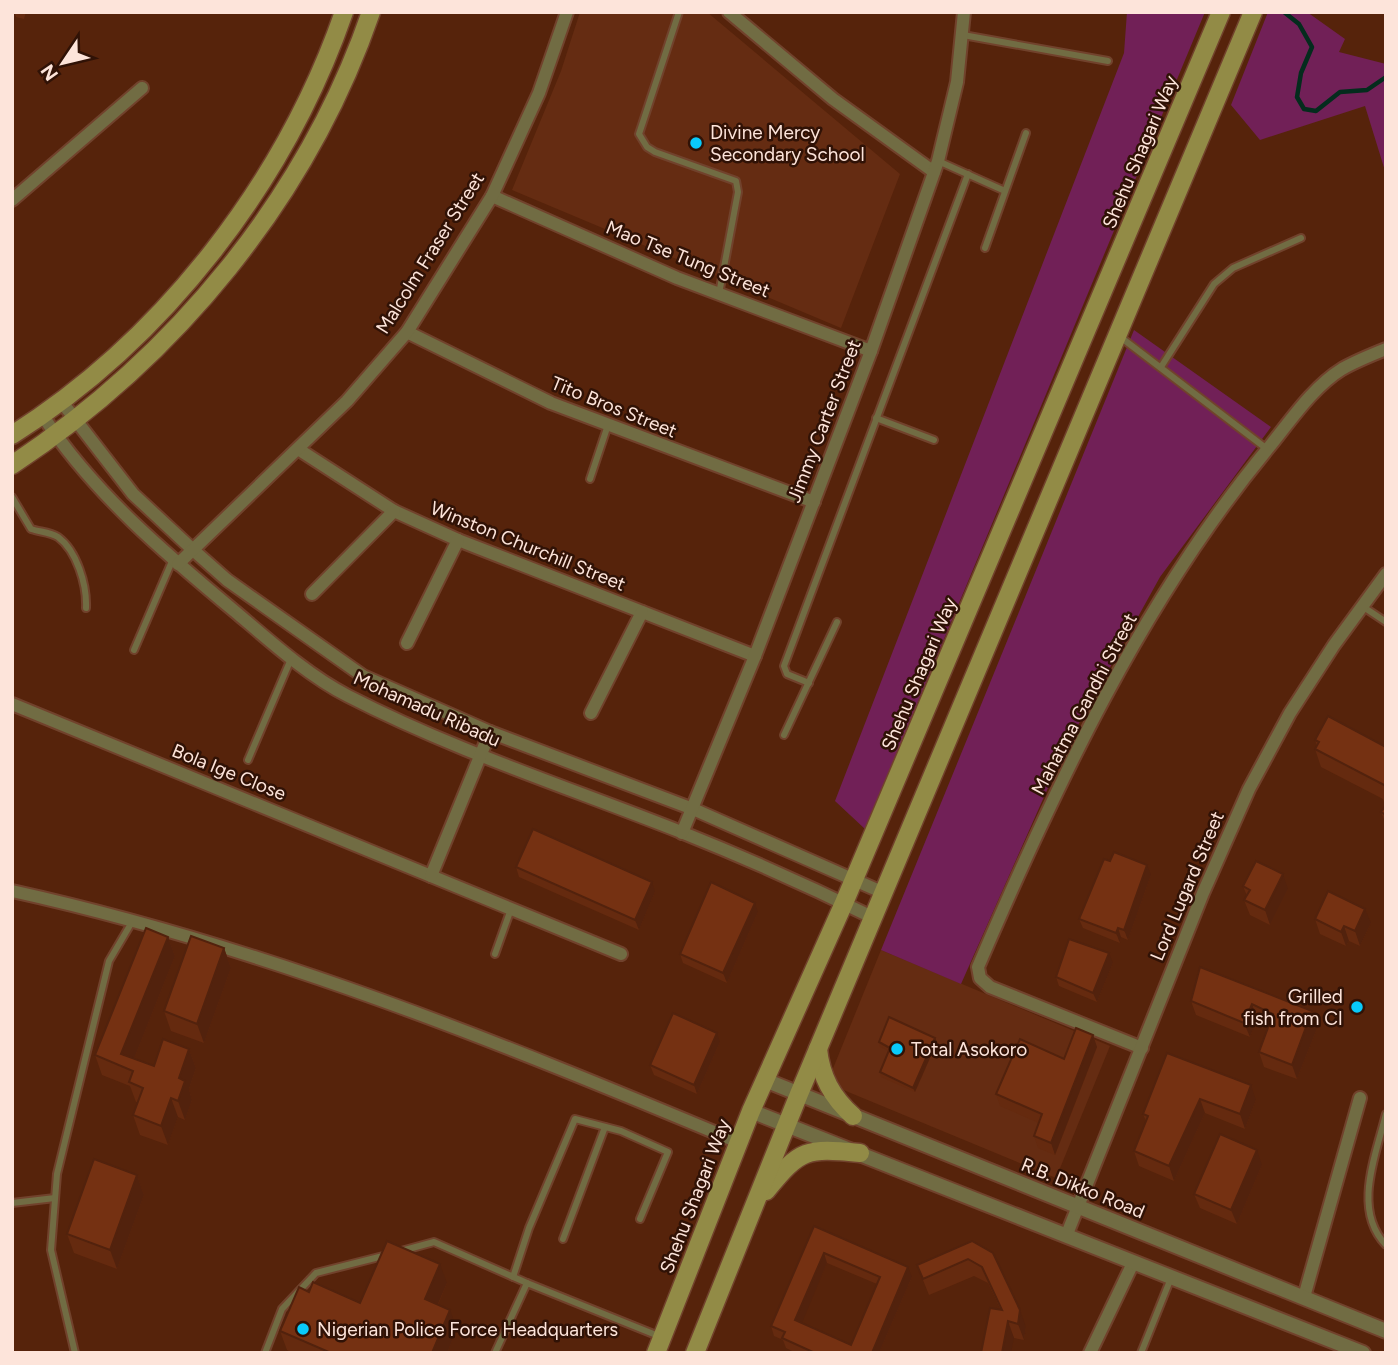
<svg xmlns="http://www.w3.org/2000/svg" width="1398" height="1365" viewBox="0 0 1398 1365" font-family="Figtree,sans-serif">
<rect width="100%" height="100%" fill="#56230b"/>
<g fill="#652c12">
<polygon points="580,12 707,12 900,174 841,328 512,190 561,71"/>
<polygon points="881,950 1110,1046 1056,1178 841,1089 832,1071"/>
</g>
<g fill="#712057">
<polygon points="1127,12 1205,12 865,829 835,801 1124,53"/>
<polygon points="1268,12 1307,12 1345,39 1339,52 1386,64 1386,174 1365,106 1260,140 1231,105"/>
<polygon points="1134,330 1271,427 1160,577 1067,745 961,984 881,950"/>
</g>
<g fill="none" stroke-linecap="round" stroke-linejoin="round">
<polyline stroke="#042c1d" stroke-width="4.5" points="1284,12 1299,24 1312,47 1301,73 1297,97 1304,109 1316,111 1340,92 1367,90 1386,77"/>
<defs>
<g id="service">
<polyline points="679,12 639,134 647,147 655,152 736,181 738,192 719,294"/>
<polyline points="963,35 1108,61"/>
<polyline points="938,161 1005,191"/>
<polyline points="985,248 1026,133"/>
<polyline points="1119,336 1267,449"/>
<polyline points="1161,367 1214,284 1233,268 1301,238"/>
<polyline points="876,418 934,440"/>
<polyline points="590,479 608,425"/>
<path d="M12 497 31 529C40 532 50 532 58 537 77 551 87 585 86 608"/>
<polyline points="1362,606 1386,622"/>
<polyline points="134,650 173,559"/>
<polyline points="809,683 787,674 784,666 968,174"/>
<polyline points="784,735 837,622"/>
<polyline points="248,760 291,659"/>
<polyline points="495,954 511,909"/>
<path d="M1386 1114C1376 1155 1352 1210 1386 1245"/>
<polyline points="12,1203 55,1198"/>
<polyline points="563,1239 605,1127"/>
<polyline points="401,1251 434,1242 527,1283"/>
<polyline points="513,1277 529,1228 575,1119 621,1131 668,1152 640,1219"/>
<polyline points="75,1353 51,1250 57,1174 109,961 132,922"/>
<polyline points="265,1353 282,1309 316,1273 387,1255"/>
<polyline points="495,1353 527,1283 661,1337"/>
<polyline points="1141,1353 1171,1278"/>
</g>
<g id="minor">
<polyline points="729,12 833,99 934,172"/>
<polyline points="492,196 677,278 871,351"/>
<polyline points="12,200 142,88"/>
<polyline points="407,332 551,403 814,502"/>
<polyline points="61,401 133,494 192,549 227,580 363,676 490,732 693,809 884,893"/>
<path d="M43 416C94 494 167 555 238 614 272 643 309 676 348 696 455 751 570 788 681 832 746 858 811 887 874 918"/>
<polyline points="298,449 394,511 458,540 755,656"/>
<polyline points="178,564 347,401 407,332 492,196 539,93 567,12"/>
<polyline points="312,594 394,511"/>
<polyline points="407,643 458,540"/>
<polyline points="12,704 621,954"/>
<polyline points="591,713 642,612"/>
<polyline points="682,833 755,656 871,351 938,161 957,82 964,12"/>
<polyline points="431,876 490,732"/>
<path d="M12 891C266 947 499 1042 738 1142"/>
<path d="M1142 1048 990 987 980 978 978 967C1056 785 1143 599 1270 446 1291 420 1313 387 1342 369 1356 361 1371 355 1386 349"/>
<polyline points="1067,1234 1203,893 1249,789 1290,713 1334,645 1386,574"/>
<polyline points="1304,1297 1360,1098"/>
<polyline points="1090,1353 1133,1263"/>
</g>
<g id="tertiary">
<polyline points="765,1080 1386,1331"/>
<polyline points="751,1111 1363,1353"/>
</g>
<g id="secondary">
<path d="M12 435C164 339 285 182 344 12"/>
<path d="M12 465C175 357 307 198 371 12"/>
<path d="M818 1049C821 1077 832 1097 853 1116"/>
<path d="M766 1191C801 1148 806 1148 860 1153"/>
<polyline points="656,1353 751,1111 844,903 1221,12"/>
<polyline points="695,1353 799,1094 1253,12"/>
</g>
</defs>
<use href="#service" stroke="#71422c" stroke-width="10"/>
<use href="#minor" stroke="#71422c" stroke-width="16"/>
<use href="#tertiary" stroke="#71422c" stroke-width="18"/>
<use href="#secondary" stroke="#71422c" stroke-width="21"/>
<use href="#service" stroke="#716c43" stroke-width="6"/>
<use href="#minor" stroke="#716c43" stroke-width="12"/>
<use href="#tertiary" stroke="#716c43" stroke-width="14"/>
<use href="#secondary" stroke="#928b46" stroke-width="18"/>
</g>
<g fill="#652a0f" fill-rule="evenodd">
<polygon points="12,12 26,12 24,19 16,17"/>
<polygon points="1315,740 1386,747 1386,824 1381,812 1385,806 1383,799 1321,767 1315,749 1317,746"/>
<polygon points="516,867 655,892 639,930 519,877"/>
<polygon points="1151,875 1128,940 1121,937 1120,943 1083,928 1079,919"/>
<polygon points="1243,886 1288,889 1270,925 1250,915 1244,900 1247,896"/>
<polygon points="758,912 727,983 683,963 680,954"/>
<polygon points="1315,919 1371,923 1360,946 1349,941 1346,946 1320,934"/>
<polygon points="168,937 175,956 134,1059 154,1066 189,1049 196,1068 189,1089 192,1100 185,1120 178,1117 168,1145 140,1135 133,1115 138,1102 136,1102 130,1086 102,1075 95,1055"/>
<polygon points="224,948 231,968 204,1043 171,1031 164,1011"/>
<polygon points="1113,963 1097,1002 1059,986 1056,977"/>
<polygon points="1200,967 1312,1011 1318,1026 1297,1079 1264,1067 1259,1052 1269,1024 1257,1019 1250,1037 1196,1015 1191,1001"/>
<polygon points="1093,1035 1097,1047 1055,1155 1038,1148 1034,1136 1039,1123 1000,1106 996,1094 1064,1059"/>
<polygon points="935,1038 937,1042 915,1092 881,1077 880,1072 889,1051 880,1047 879,1042"/>
<polygon points="720,1042 697,1094 654,1075 650,1065"/>
<polygon points="1167,1053 1256,1100 1245,1129 1205,1113 1174,1181 1139,1166 1134,1151 1146,1121 1143,1114"/>
<polygon points="1262,1165 1237,1224 1200,1208 1194,1194"/>
<polygon points="137,1175 144,1195 117,1269 74,1253 67,1234"/>
<path d="M814 1226 912 1277 879 1353H796L786 1348 783 1340 774 1336 771 1326ZM827 1263 877 1284 851 1345 801 1323Z"/>
<polygon points="972,1241 1026,1327 1024,1340 1014,1338 988,1283 974,1276 929,1295 917,1265"/>
<polygon points="447,1283 438,1305 457,1329 447,1353 293,1353 287,1350 280,1331 309,1292 360,1303"/>
</g>
<g fill="#52220d">
<polygon points="12,12 14,12 16,17 12,32"/>
<polygon points="1147,865 1151,875 1128,940 1124,930"/>
<polygon points="1283,874 1288,889 1270,925 1265,910"/>
<polygon points="652,882 655,892 639,930 635,920"/>
<polygon points="755,903 758,912 727,983 723,973"/>
<polygon points="1365,909 1371,923 1360,946 1355,931"/>
<polygon points="1344,926 1349,941 1346,946 1341,932"/>
<polygon points="1118,928 1121,937 1120,943 1116,933"/>
<polygon points="168,937 175,956 130,1069 121,1054"/>
<polygon points="224,948 231,968 204,1043 197,1024"/>
<polygon points="1109,953 1113,963 1097,1002 1093,993"/>
<polygon points="1252,1004 1257,1019 1250,1037 1244,1023"/>
<polygon points="1312,1011 1318,1026 1297,1079 1292,1065"/>
<polygon points="717,1033 720,1042 697,1094 694,1085"/>
<polygon points="1093,1035 1097,1047 1055,1155 1051,1143"/>
<polygon points="935,1038 937,1042 915,1092 913,1088"/>
<polygon points="189,1049 196,1068 189,1089 192,1100 185,1120 178,1101 179,1078"/>
<polygon points="1251,1085 1256,1100 1245,1129 1240,1114"/>
<polygon points="171,1098 178,1117 168,1145 161,1126"/>
<polygon points="1200,1099 1205,1113 1174,1181 1169,1166"/>
<polygon points="1257,1150 1262,1165 1237,1224 1231,1210"/>
<polygon points="137,1175 144,1195 117,1269 110,1250"/>
<polygon points="824,1253 827,1263 799,1330 795,1320"/>
<polygon points="440,1264 447,1283 432,1318 425,1299"/>
<polygon points="908,1267 912,1277 879,1353 872,1353"/>
<polygon points="450,1310 457,1329 447,1353 432,1353"/>
<polygon points="1020,1310 1026,1327 1024,1340 1018,1324"/>
<polygon points="1008,1321 1014,1338 1011,1353 1002,1353"/>
</g>
<g fill="#753112" stroke="#52220d" stroke-width="2" fill-rule="evenodd">
<polygon points="1328,716 1386,747 1386,786 1315,749 1319,742 1315,740"/>
<polygon points="1386,805 1386,815 1381,812"/>
<polygon points="533,829 652,882 635,920 516,867"/>
<polygon points="1114,852 1147,865 1124,930 1118,928 1116,933 1079,919 1104,859 1110,861"/>
<polygon points="1256,861 1283,874 1265,910 1244,900 1250,890 1243,886"/>
<polygon points="711,882 755,903 723,973 680,954"/>
<polygon points="1328,891 1365,909 1355,931 1344,926 1341,932 1315,919"/>
<polygon points="146,928 168,937 121,1054 154,1066 163,1039 189,1049 179,1078 185,1081 178,1101 171,1098 161,1126 133,1115 143,1088 129,1082 133,1071 95,1055"/>
<polygon points="191,936 224,948 197,1024 164,1011"/>
<polygon points="1069,939 1109,953 1093,993 1056,977"/>
<polygon points="1200,967 1312,1011 1292,1065 1259,1052 1273,1014 1252,1004 1244,1023 1191,1001"/>
<polygon points="673,1013 717,1033 694,1085 650,1065"/>
<polygon points="889,1017 935,1038 913,1088 880,1072 890,1048 879,1042"/>
<polygon points="1076,1028 1093,1035 1051,1143 1034,1136 1042,1114 996,1094 1020,1039 1064,1059"/>
<polygon points="1167,1053 1251,1085 1240,1114 1200,1099 1169,1166 1134,1151 1148,1116 1143,1114"/>
<polygon points="1220,1134 1257,1150 1231,1210 1194,1194"/>
<polygon points="94,1159 137,1175 110,1250 67,1234"/>
<path d="M814 1226 908 1267 872 1353H815L782 1338 785 1332 771 1326ZM824 1253 880 1277 851 1345 795 1320Z"/>
<polygon points="387,1241 440,1264 425,1299 450,1310 432,1353 331,1353 280,1331 299,1287 309,1292 313,1282 360,1303"/>
<polygon points="972,1241 993,1253 1020,1310 1018,1324 1008,1321 1002,1353 981,1353 990,1308 1002,1310 982,1267 968,1259 923,1279 917,1265"/>
</g>
<g fill="#09cafa" stroke="#301206" stroke-width="2.5">
<circle cx="696" cy="143" r="7"/>
<circle cx="1357" cy="1007" r="7"/>
<circle cx="897" cy="1049" r="7"/>
<circle cx="303" cy="1329" r="7"/>
</g>
<g text-anchor="middle" dominant-baseline="central" stroke-width="5" stroke-linejoin="round" paint-order="stroke">
<g font-size="19" fill="#fde4da" stroke="#301206" text-anchor="start">
<text x="710" y="132">Divine Mercy<tspan x="710" dy="22">Secondary School</tspan></text>
<text x="1343" y="996" text-anchor="end">Grilled<tspan x="1343" dy="22">fish from CI</tspan></text>
<text x="911" y="1049">Total Asokoro</text>
<text x="317" y="1329">Nigerian Police Force Headquarters</text>
</g>
<g font-size="19" fill="#fde4da" stroke="#301206">
<text transform="translate(1140 152) rotate(-67)">Shehu Shagari Way</text>
<text transform="translate(430 253) rotate(-58)">Malcolm Fraser Street</text>
<text transform="translate(688 259) rotate(22)">Mao Tse Tung Street</text>
<text transform="translate(614 407) rotate(22)">Tito Bros Street</text>
<text transform="translate(824 421) rotate(-69)">Jimmy Carter Street</text>
<text transform="translate(528 546) rotate(22)">Winston Churchill Street</text>
<text transform="translate(919 674) rotate(-67)">Shehu Shagari Way</text>
<text transform="translate(1084 704) rotate(-62)">Mahatma Gandhi Street</text>
<text transform="translate(427 709) rotate(24)">Mohamadu Ribadu</text>
<text transform="translate(229 772) rotate(22)">Bola Ige Close</text>
<text transform="translate(1187 886) rotate(-67)">Lord Lugard Street</text>
<text transform="translate(1083 1188) rotate(22)">R.B. Dikko Road</text>
<text transform="translate(695 1196) rotate(-69)">Shehu Shagari Way</text>
</g>
</g>
<rect width="1398" height="1365" fill="none" stroke="#fde4da" stroke-width="28"/>
<g transform="translate(63 63) rotate(235)" stroke="#301206" stroke-width="5" paint-order="stroke">
<path d="M0-5L12 26L0 18L-12 26Z" fill="#fde4da"/>
<text y="-10" font-size="19" font-weight="bold" text-anchor="middle" fill="#fde4da">N</text>
</g>
</svg>
